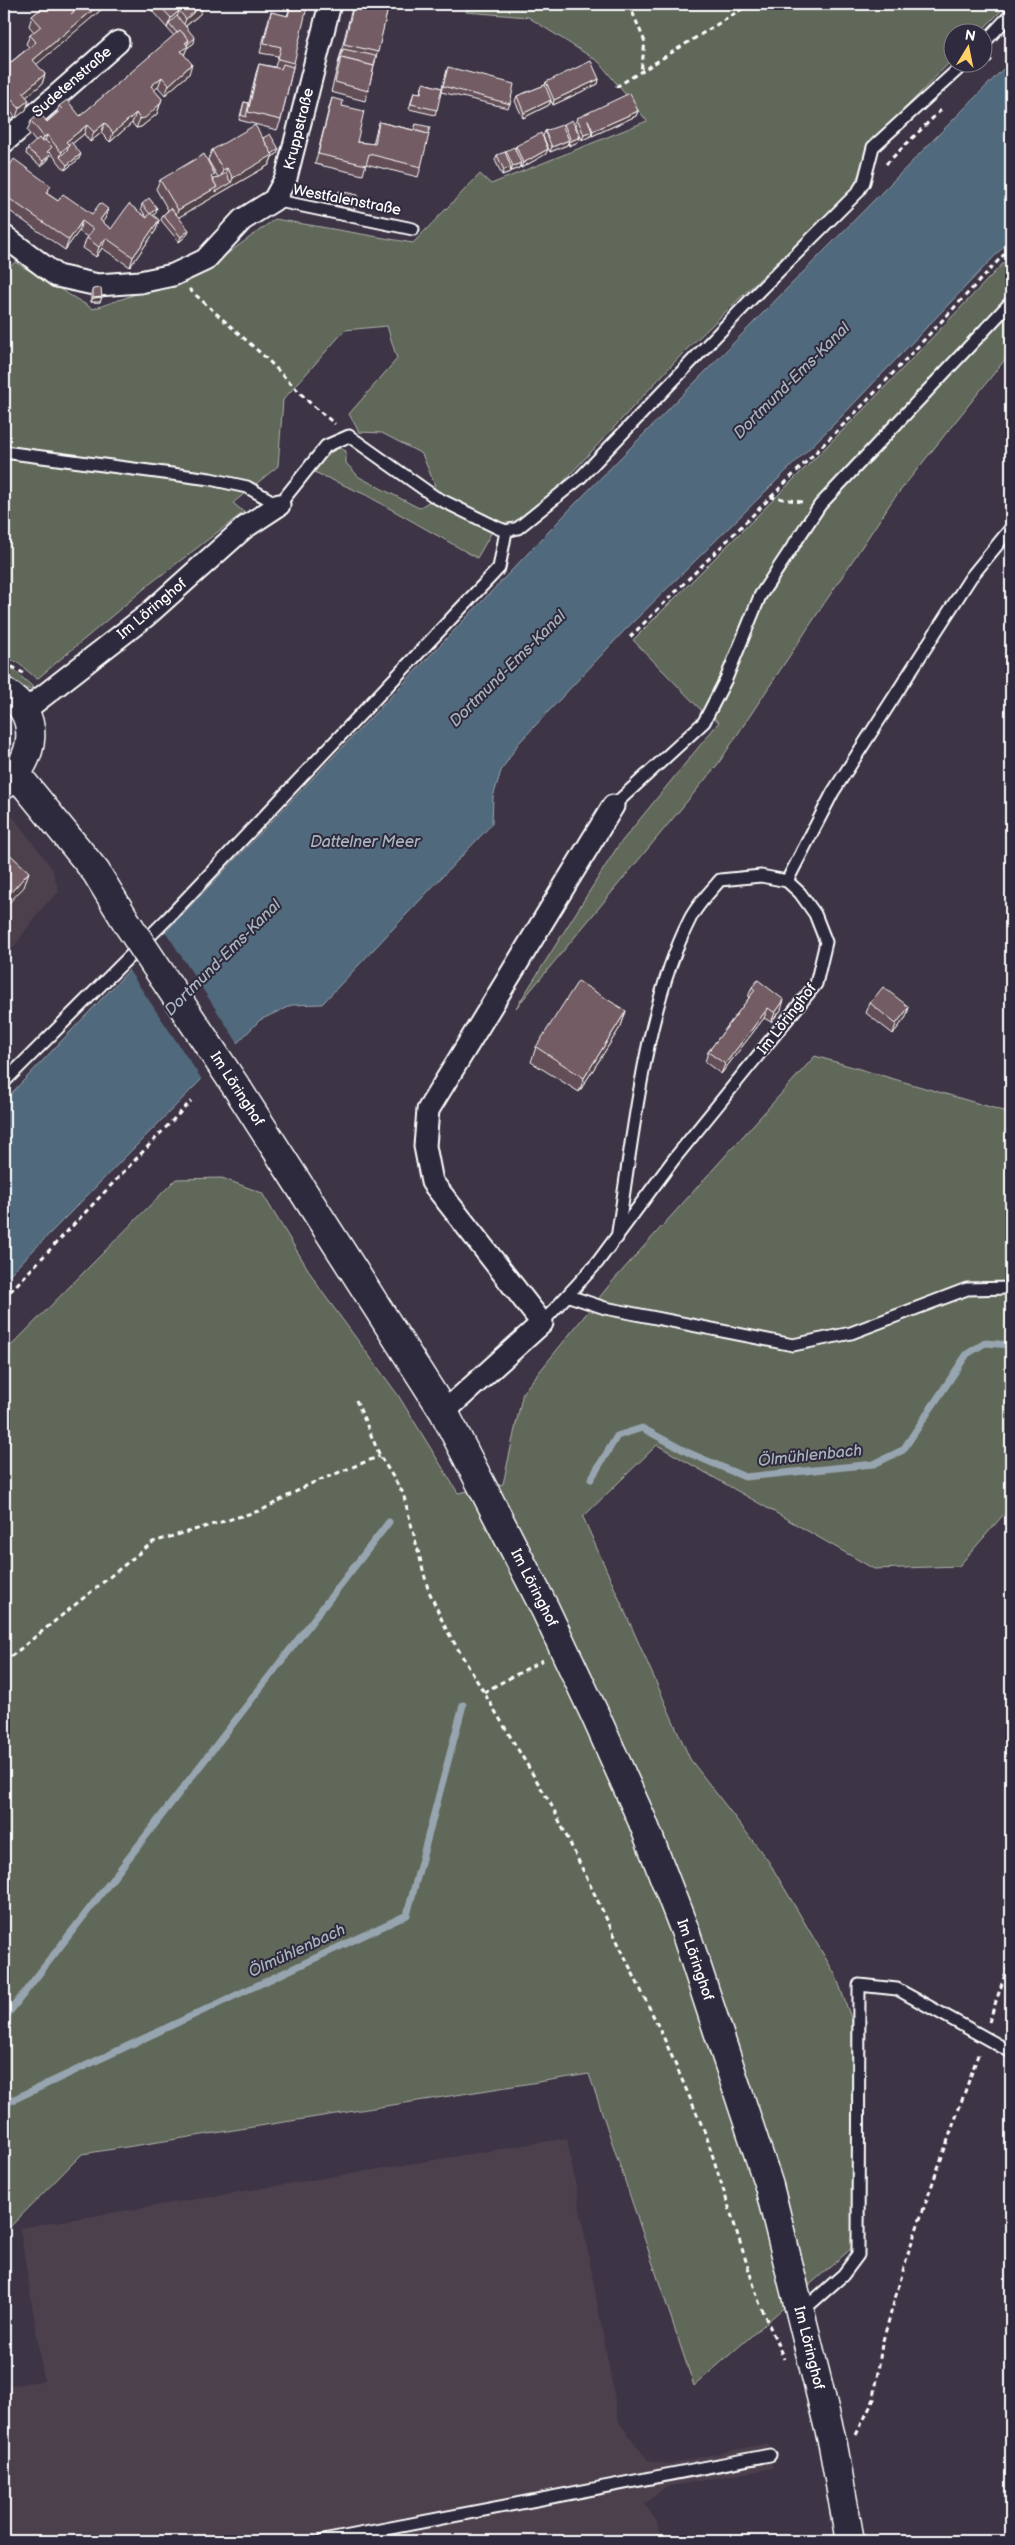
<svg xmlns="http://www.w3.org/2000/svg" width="1015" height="2545" viewBox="0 0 1015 2545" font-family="'Balsamiq Sans',sans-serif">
<rect width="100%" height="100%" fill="#3d3445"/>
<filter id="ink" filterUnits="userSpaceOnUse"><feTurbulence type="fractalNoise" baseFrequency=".02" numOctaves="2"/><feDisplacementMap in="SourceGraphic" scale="10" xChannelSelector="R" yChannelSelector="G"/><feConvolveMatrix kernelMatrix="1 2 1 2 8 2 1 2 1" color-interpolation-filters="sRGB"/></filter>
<g filter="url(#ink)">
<g fill="#4d404e">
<polygon points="13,817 52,868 59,892 42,908 4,960 4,819"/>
<polygon points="567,2138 619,2422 648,2461 668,2464 768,2443 773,2468 665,2487 645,2504 657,2522 660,2541 4,2541 4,2386 44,2381 20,2228"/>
</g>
<g fill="#61675a" stroke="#b0b3ac">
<polygon points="468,4 1008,4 980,32 952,32 952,60 872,142 852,190 683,353 539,508 516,523 501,523 435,493 434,483 422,454 382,433 359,432 349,414 397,359 387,326 345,330 283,400 278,466 233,503 244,512 151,583 37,679 17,662 4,658 4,272 15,262 93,309 205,270 275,219 413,243 480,174 491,184 647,121 599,62 528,17 466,12"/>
<polygon points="1011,255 1011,352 892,501 718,764 516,1008 618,846 719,722 700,709 633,640 865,408"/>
<polygon points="338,447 346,451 346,463 359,477 419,508 433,499 493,530 477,558 366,495 314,472 325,458"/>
<polygon points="4,666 13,669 35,689 18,689 4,677"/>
<polygon points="815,1056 1004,1111 1011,1109 1011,1506 959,1566 874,1569 657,1445 583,1517 690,1759 769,1862 836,1976 856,2032 853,2247 694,2386 589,2074 82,2154 4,2233 4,1353 176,1179 222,1178 262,1193 320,1289 398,1395 458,1493 503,1484 523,1392 611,1283"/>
</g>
<polygon fill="#51697b" stroke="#97a5b0" points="1011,61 1011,239 840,418 624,631 518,744 501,771 493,797 492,824 322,1004 292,1005 260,1020 4,1280 4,1101 576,503"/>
<polygon fill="#3d3445" points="165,931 239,1045 203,1081 128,969"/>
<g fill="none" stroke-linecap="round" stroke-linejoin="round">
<g stroke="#97a5b0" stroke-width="7">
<polyline points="591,1479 617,1436 642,1428 689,1453 745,1477 874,1464 903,1450 967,1354 985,1343 1011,1345"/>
<polyline points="4,2019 389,1522"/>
<polyline points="4,2104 407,1915 463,1705"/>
</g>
<defs>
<g id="service">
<polyline points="982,45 1011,14"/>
<polyline points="274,200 413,229"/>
<polyline points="4,452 210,479 247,487 279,505 326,446 349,436 435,497 498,528 506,531 518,528 580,478 759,291 857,193 864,182 873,147 966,62"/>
<polyline points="613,806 704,722 726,679 760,596 820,505 1011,302"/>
<polyline points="787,881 833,792 971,577 1011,528"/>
<polyline points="4,1082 168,918 499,568 506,531"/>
<polyline points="569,1296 605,1308 793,1345 851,1333 967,1289 1011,1288"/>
<path d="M542 1323 597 1263 674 1159 816 984 826 942 815 914 800 893 787 881 761 876 720 880C710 892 697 905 690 919 644 1010 633 1138 617 1238"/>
<polyline points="801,2312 843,2275 858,2255 859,1985 897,1989 1011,2052"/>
<polyline points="323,2541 770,2455"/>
</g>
<g id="minor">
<polyline points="4,142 118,42"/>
<polyline points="4,236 57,276 98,285 140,282 173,275 205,260 242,220 274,200 286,178 330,4"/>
<polyline points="24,711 146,616 244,528 279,505"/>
<polyline points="444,1412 542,1323 432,1182 425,1146 428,1110 613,806"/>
</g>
<g id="tertiary">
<path d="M4 692C43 714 35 761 4 785"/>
<polyline points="17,775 96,872 129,926"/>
<polyline points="239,1091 444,1412 545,1609 595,1715 642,1820 685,1931 769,2186 833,2445 850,2541"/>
</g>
</defs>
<use href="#service" stroke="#fff" stroke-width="15"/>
<use href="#minor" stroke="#fff" stroke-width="25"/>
<use href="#tertiary" stroke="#fff" stroke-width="31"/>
<g stroke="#fff" stroke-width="3" stroke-dasharray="5 4" stroke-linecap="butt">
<polyline points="629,4 645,42 641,71"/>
<polyline points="745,8 789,4"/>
<polyline points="982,69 992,59"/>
<polyline points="616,87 750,4"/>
<polyline points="886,164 942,109"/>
<polyline points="189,289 265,357 311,404 335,424"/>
<polyline points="771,497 864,404 1011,247"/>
<polyline points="630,637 771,497 802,502"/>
<polyline points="4,662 23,673"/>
<polyline points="4,813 10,810"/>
<polyline points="4,1298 191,1101"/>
<polyline points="356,1400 380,1456 403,1493 428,1589 446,1629 553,1808 663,2036 706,2135 759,2302 784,2359"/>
<polyline points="4,1662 153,1542 262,1510 310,1484 380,1456"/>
<polyline points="484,1692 543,1660"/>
<polyline points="989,2022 1011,1957"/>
<polyline points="856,2435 874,2399 882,2344 909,2250 979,2052"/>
</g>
<use href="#service" stroke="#2f2a3d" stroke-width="11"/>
<use href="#minor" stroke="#2f2a3d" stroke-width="21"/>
<use href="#tertiary" stroke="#2f2a3d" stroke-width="28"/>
<defs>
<polyline id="tertiary-bridge" points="129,926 239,1091"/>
</defs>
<use href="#tertiary-bridge" stroke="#fff" stroke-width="31" stroke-linecap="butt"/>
<use href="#tertiary-bridge" stroke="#2f2a3d" stroke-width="28"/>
</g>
<g fill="#634e56" stroke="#fff">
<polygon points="47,4 108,4 36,64 45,74 42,84 26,97 26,110 16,118 4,104 4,68 29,47 26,44 30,35 34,32 29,26 32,16"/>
<polygon points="146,4 203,4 200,14 186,26 194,43 187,48 184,55 189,74 165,95 158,87 154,90 162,99 157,114 141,127 136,128 132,123 110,142 101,133 90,142 84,134 72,144 79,159 65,170 50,152 48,153 50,155 48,160 41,166 26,154 27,149 36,142 27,131 31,121 47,122 56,114 59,106 80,116 174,36"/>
<polygon points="291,4 294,63 281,120 277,130 239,120 244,102 249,103 256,73 259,64 275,67 278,56 260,53 268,22 271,12 287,16"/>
<polygon points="353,4 389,4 368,91 365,101 331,92"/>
<polygon points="448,67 510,104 508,108 441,92 435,115 409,109 414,92 420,93 423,83 442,88"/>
<polygon points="599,79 598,84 553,105 551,101 549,105 523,118 515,101 517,96 545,85 546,82"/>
<polygon points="332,98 342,106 357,142 373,144 376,132 379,122 414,130 416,124 421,167 418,177 366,164 363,175 315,164 329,108"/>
<polygon points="638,111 636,116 592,136 591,135 591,136 582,140 575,123 577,118"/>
<polygon points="564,124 580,137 578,142 569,146 568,142 567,145 550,152 543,136 545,131 562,127"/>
<polygon points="263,138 277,154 272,157 269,165 179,217 187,235 179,242 161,220 163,215 168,210 156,189 160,180 214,179 218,177 208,160 212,150"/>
<polygon points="516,146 546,154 521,168 520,165 519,168 511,171 511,169 510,172 502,175 495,160 497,155 505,153 506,151 515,149"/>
<polygon points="4,167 48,194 58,201 92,214 108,209 105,219 102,222 111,229 147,218 141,209 142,204 156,213 153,215 159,220 156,230 130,267 102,248 96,257 83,248 87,237 79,231 65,250 4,207"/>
<polygon points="339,191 356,205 354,210 335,205"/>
<polygon points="93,289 102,297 100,302 91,302 91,293"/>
<polygon points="752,987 781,1010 771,1022 764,1018 721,1074 705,1062 708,1052 749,998 748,997"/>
<polygon points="870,1003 909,1007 906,1017 893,1034 866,1013"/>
<polygon points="626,1011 621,1026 579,1092 531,1062 536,1047"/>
</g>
<g fill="#504046" stroke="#fff">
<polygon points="100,4 108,4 30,70 33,60"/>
<polygon points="203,4 200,14 182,29 186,19"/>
<polygon points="179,11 176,21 169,23 167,28 171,18"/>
<polygon points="195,38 194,43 187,48 184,55 178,61 185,43 189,40"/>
<polygon points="192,64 189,74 165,95 169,85"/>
<polygon points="45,74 42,84 19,103 23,93"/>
<polygon points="162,77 158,87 147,96 151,86"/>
<polygon points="599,79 598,84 553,105 554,100"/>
<polygon points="29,100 26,110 16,118 19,108"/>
<polygon points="551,100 549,105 523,118 524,113"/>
<polygon points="160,104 157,114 141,127 136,128 140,119"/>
<polygon points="638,111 636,116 592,136 593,131"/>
<polygon points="136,113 132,123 110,142 113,133"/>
<polygon points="105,123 101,133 90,142 94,132"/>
<polygon points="87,125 84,134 68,147 66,155 60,157 66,142"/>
<polygon points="592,132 591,136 582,140 584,135"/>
<polygon points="47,135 44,144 40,147 44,137"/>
<polygon points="580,137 578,142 569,146 571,141"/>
<polygon points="569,140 567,145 550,152 552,147"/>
<polygon points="279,149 277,154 272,157 269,165 174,220 178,210 217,187 231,183 233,178"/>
<polygon points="548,149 546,154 521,168 523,163"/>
<polygon points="81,154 79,159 65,170 67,165"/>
<polygon points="50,155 48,160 41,166 43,161"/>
<polygon points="521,163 519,168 511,171 513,166"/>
<polygon points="511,167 510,172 502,175 504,170"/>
<polygon points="227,168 224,178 220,180 223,170"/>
<polygon points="157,208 156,213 149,219 150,214"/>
<polygon points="108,209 105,219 96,229 100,220"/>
<polygon points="159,220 156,230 130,267 133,257"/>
<polygon points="82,221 79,231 65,250 69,240"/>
<polygon points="189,230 187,235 179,242 181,237"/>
<polygon points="106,238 102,248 96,257 99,247"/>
<polygon points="102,297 100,302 91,302 93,298"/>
<polygon points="29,872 24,887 4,908 4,900"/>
<polygon points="784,1000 781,1010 771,1022 775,1013"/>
<polygon points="909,1007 906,1017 893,1034 896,1024"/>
<polygon points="768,1008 764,1018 721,1074 725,1064"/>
<polygon points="626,1011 621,1026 579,1092 584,1078"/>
</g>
<g fill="#735b64" stroke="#fff">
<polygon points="47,4 77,4 79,6 71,14 83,4 100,4 33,60 45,74 23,93 29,100 19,108 6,93 9,90 4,83 4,68 36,42 30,35 41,26 32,16"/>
<polygon points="158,4 203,4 186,19 179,11 171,18"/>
<polygon points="291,4 307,7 294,63 278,59 281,47 264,43 271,12 288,16"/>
<polygon points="354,4 389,4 378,52 344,44"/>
<polygon points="177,16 195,38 187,45 189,40 182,32 180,30 177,33 169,23"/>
<polygon points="180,30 189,40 185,43 188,46 181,51 192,64 169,85 162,77 151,86 162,99 160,104 145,118 140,119 136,113 113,133 105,123 94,132 87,125 66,142 69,145 61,152 47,135 44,137 31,121 40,113 47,122 62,109 59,106 67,100 80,116"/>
<polygon points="343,49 376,56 374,66 341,58 339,63"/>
<polygon points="341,58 374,66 368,91 335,82"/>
<polygon points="591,61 599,79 554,100 546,82"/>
<polygon points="259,64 281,69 283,64 293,67 281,120 248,112"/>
<polygon points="448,67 514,84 510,104 443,86"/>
<polygon points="423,83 442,88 437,110 411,104 414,92 421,93"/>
<polygon points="545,85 551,100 524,113 517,96"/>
<polygon points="630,93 638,111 593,131 588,120 592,132 584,135 577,118"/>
<polygon points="332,98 343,101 342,106 364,111 357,142 375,144 379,122 429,134 421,167 369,154 366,165 318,154"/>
<polygon points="244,102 249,103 246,117 241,115"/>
<polygon points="572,120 580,137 571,141 564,124"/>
<polygon points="416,124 430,127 428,134 414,130"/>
<polygon points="255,125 273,155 233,178 227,168 223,170 212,150"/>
<polygon points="562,125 569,140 552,147 545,131"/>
<polygon points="541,133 548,149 523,163 516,146"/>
<polygon points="270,134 279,149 272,154 263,138"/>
<polygon points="39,138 42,142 45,140 52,147 47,152 50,155 43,161 27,149"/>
<polygon points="71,142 81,154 67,165 60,157 67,150 69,145 68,144"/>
<polygon points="514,147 521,163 513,166 506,151"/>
<polygon points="505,152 511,167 504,170 497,155"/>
<polygon points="204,154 215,175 211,177 217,187 178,210 160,180"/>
<polygon points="14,159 51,186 46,193 58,201 63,194 92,214 100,203 108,209 100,220 111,229 129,204 147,218 150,213 159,220 133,257 106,238 99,247 87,238 93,229 82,221 69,240 4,195 4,167 7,170"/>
<polygon points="226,173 231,183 216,192 217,187 213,180"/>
<polygon points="339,191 358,195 356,205 337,201"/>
<polygon points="149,198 157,208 150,214 142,204"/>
<polygon points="171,208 189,230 181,237 163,215"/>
<polygon points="101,288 102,297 93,298 93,289"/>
<polygon points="4,849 29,872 4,900"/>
<polygon points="758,980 784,1000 775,1013 768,1008 725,1064 708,1052 755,990 752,987"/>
<polygon points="578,981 626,1011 584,1078 536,1047"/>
<polygon points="883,987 909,1007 896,1024 870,1003"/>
</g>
</g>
<g text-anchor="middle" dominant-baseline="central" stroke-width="4" stroke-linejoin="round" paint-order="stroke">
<g font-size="15" fill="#fff" stroke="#2f2a3d">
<text transform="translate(72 82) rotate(-41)">Sudetenstraße</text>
<text transform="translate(299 129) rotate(-76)">Kruppstraße</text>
<text transform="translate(347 200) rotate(11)">Westfalenstraße</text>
<text transform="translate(152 609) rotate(-40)">Im Löringhof</text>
<text transform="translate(787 1019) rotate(-52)">Im Löringhof</text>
<text transform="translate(237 1089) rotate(57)">Im Löringhof</text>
<text transform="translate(534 1588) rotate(63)">Im Löringhof</text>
<text transform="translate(695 1960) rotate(71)">Im Löringhof</text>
<text transform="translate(809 2348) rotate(76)">Im Löringhof</text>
</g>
<g font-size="16" font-style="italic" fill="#a8b4bd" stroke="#2f2a3d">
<text transform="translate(792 381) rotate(-45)">Dortmund-Ems-Kanal</text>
<text transform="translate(508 669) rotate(-45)">Dortmund-Ems-Kanal</text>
<text x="365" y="842">Dattelner Meer</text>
<text transform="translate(223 958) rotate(-45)">Dortmund-Ems-Kanal</text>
<text transform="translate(810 1456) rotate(-6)">Ölmühlenbach</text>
<text transform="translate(297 1951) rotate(-25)">Ölmühlenbach</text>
</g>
</g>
<rect width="1015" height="2545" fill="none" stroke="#2f2a3d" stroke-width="20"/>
<rect x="10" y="10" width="995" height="2525" fill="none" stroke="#fff" stroke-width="2" filter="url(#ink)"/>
<g transform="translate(968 48) rotate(10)"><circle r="24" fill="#2f2a3d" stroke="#827f8b"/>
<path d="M0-4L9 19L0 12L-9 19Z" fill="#ffd166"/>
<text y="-8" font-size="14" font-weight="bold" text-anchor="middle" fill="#ffffff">N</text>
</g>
</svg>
